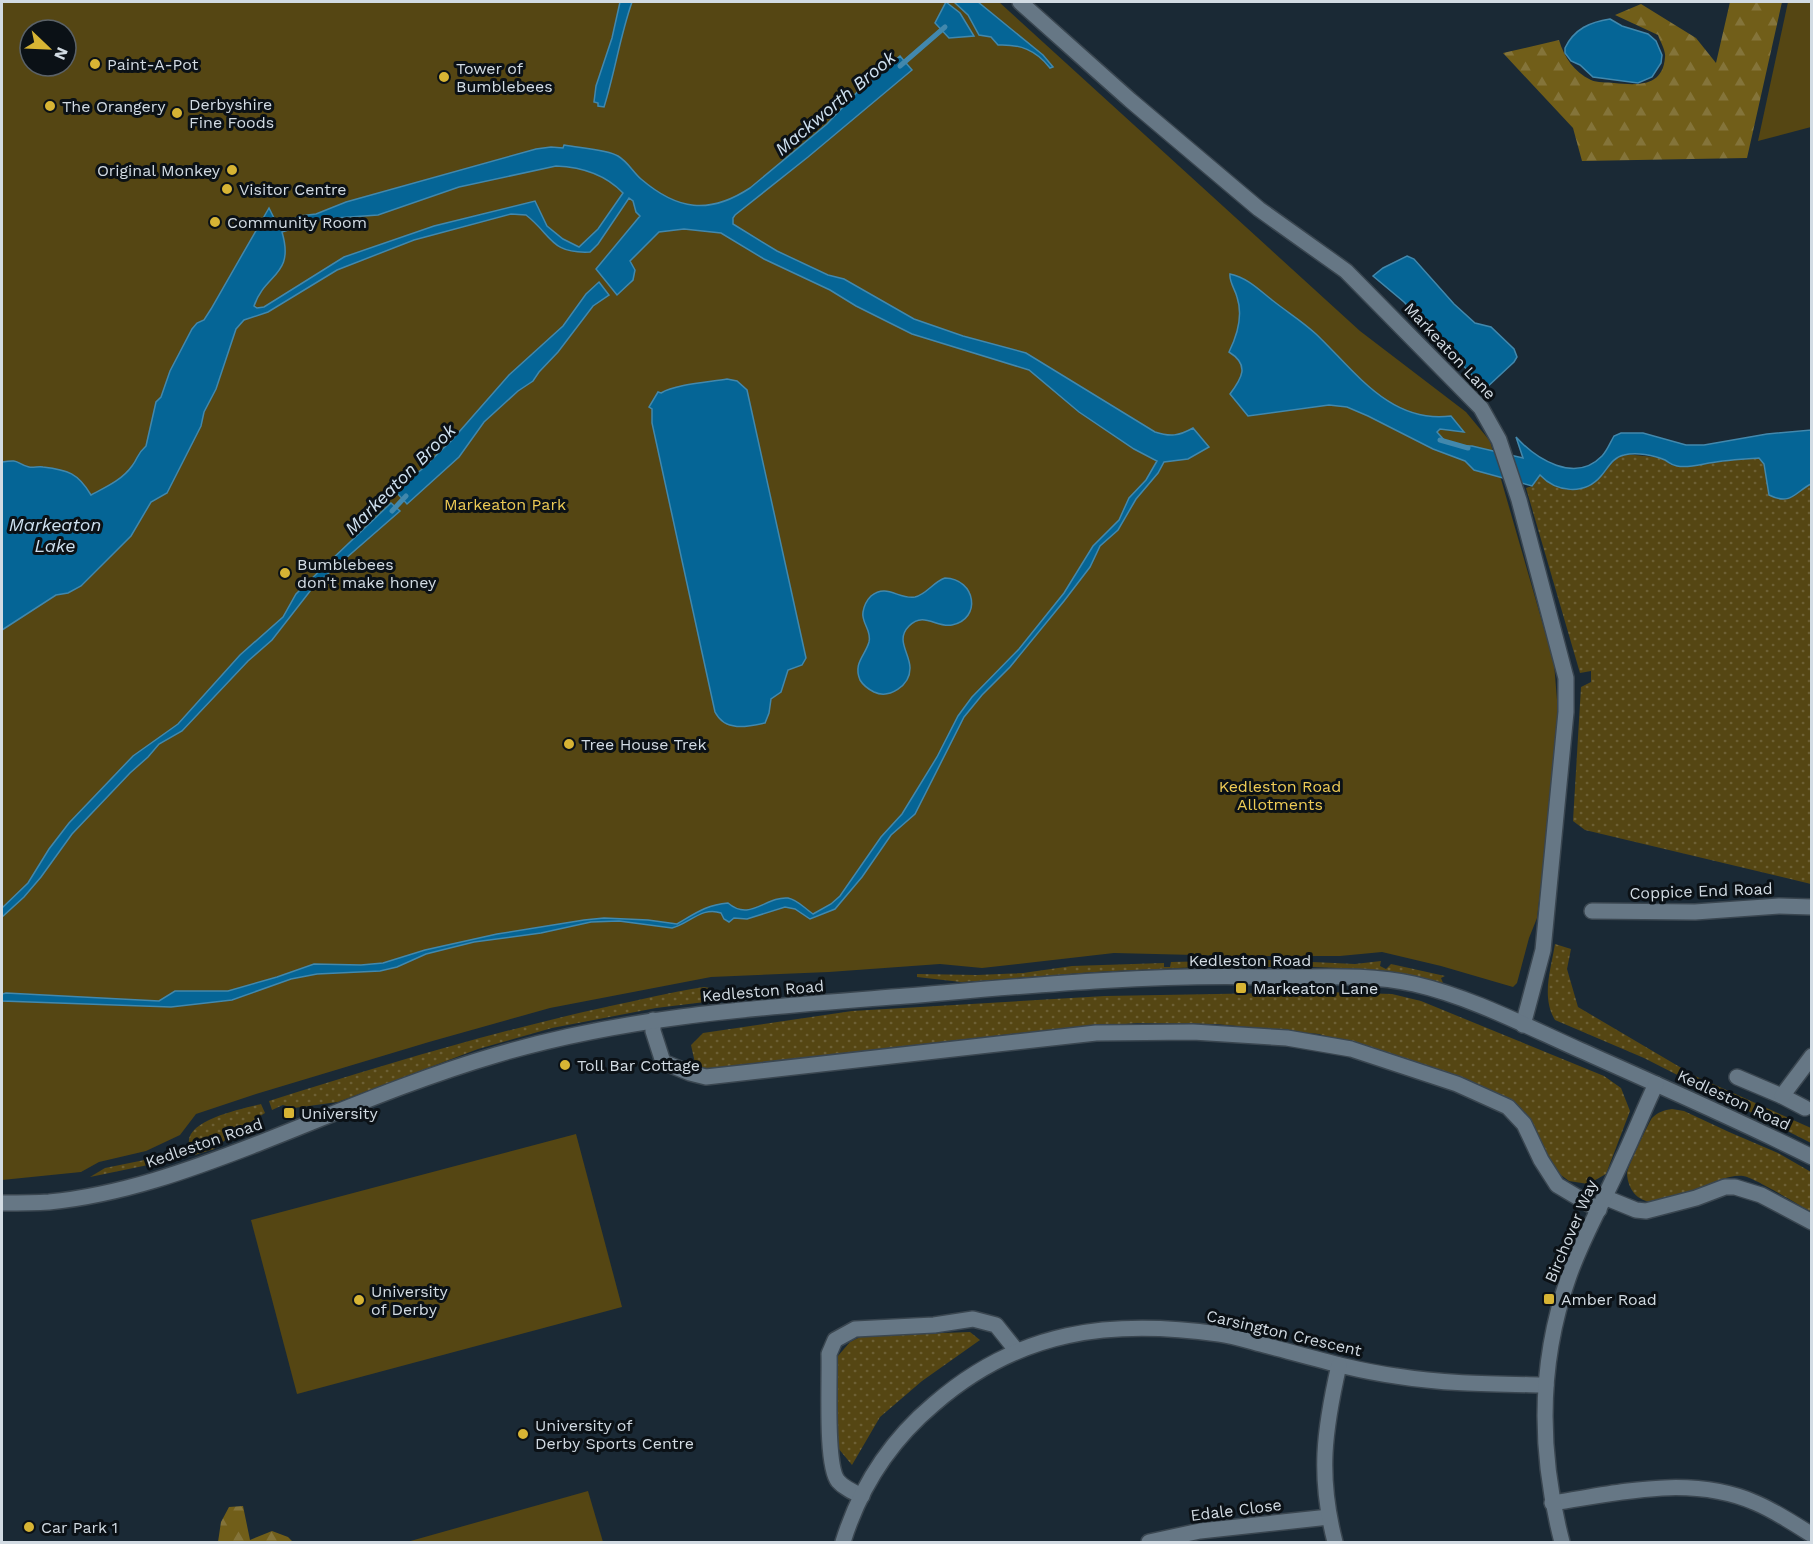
<svg xmlns="http://www.w3.org/2000/svg" width="1813" height="1544" viewBox="0 0 1813 1544" font-family="'Work Sans',sans-serif">
<defs>
<pattern id="grass-dots" width="8" height="8" patternUnits="userSpaceOnUse" patternTransform="scale(1.5)"><rect width="8" height="8" fill="#554613"/><path d="M2 2h.1M6 6h.1" fill="none" stroke="#6d6035" stroke-width="1.8" stroke-linecap="round"/></pattern>
<pattern id="forest-firs" width="22" height="20" patternUnits="userSpaceOnUse" patternTransform="scale(1.5)"><rect width="22" height="20" fill="#715e19"/><path d="M5 1l3.5 6h-7zM16 11l3.5 6h-7z" fill="#84743a"/></pattern>
</defs>
<rect width="100%" height="100%" fill="#1a2935"/>
<g fill="url(#grass-dots)">
<path d="M1625 454 1654 457 1663 459 1671 465 1685 467 1739 459 1759 458 1764 464 1769 492C1788 508 1795 492 1811 484V884L1585 830 1573 821 1581 687 1591 682V671L1580 673 1526 488 1532 486 1540 475C1560 492 1579 496 1600 477 1609 469 1612 459 1625 454Z"/>
<path d="M1555 944 1571 949 1567 969 1578 1007 1695 1076 1811 1128V1143L1644 1058 1555 1020C1541 997 1551 969 1555 944Z"/>
<polygon points="1269,960 1355,964 1381,961 1380,966 1386,969 1391,964 1445,976 1441,978 1443,983 1359,969 1313,967 1243,967 1239,963"/>
<polygon points="1214,961 1219,966 1095,972 978,981 961,982 917,977 917,974 977,975 1023,973 1072,966 1164,963 1164,967 1170,967 1171,962"/>
<path d="M704 987 710 988 711 998 705 1002 656 1008 552 1028 478 1049 338 1102 294 1108 283 1105 272 1110 269 1101C380 1066 492 1032 606 1007 639 1000 671 992 704 987Z"/>
<polygon points="1323,992 1392,994 1421,1001 1604,1076 1621,1088 1630,1111 1606,1174 1588,1184 1569,1181 1554,1170 1524,1114 1503,1096 1441,1071 1319,1034 1216,1024 1137,1023 1020,1033 737,1065 707,1072 695,1063 691,1045 703,1033 852,1011 1105,996"/>
<path d="M261 1104 265 1113 238 1130 214 1149 195 1155C167 1123 242 1109 261 1104Z"/>
<path d="M1672 1109 1684 1111 1729 1132 1778 1153 1811 1172V1212C1799 1205 1753 1177 1743 1176 1710 1173 1667 1218 1638 1197 1631 1192 1627 1181 1627 1173 1628 1166 1648 1124 1652 1118 1658 1112 1664 1110 1672 1109Z"/>
<polygon points="174,1154 177,1159 90,1177 105,1168"/>
<polygon points="970,1332 980,1340 922,1381 880,1417 852,1465 838,1448 837,1357 850,1342 862,1336"/>
</g>
<g fill="url(#forest-firs)">
<path d="M1730 2H1782L1747 158 1582 161 1573 128 1503 53 1559 40C1564 57 1574 72 1591 80 1597 83 1607 82 1614 83 1636 85 1663 88 1665 57 1666 51 1660 41 1658 35L1615 15 1641 4 1696 38 1716 63Z"/>
<polygon points="243,1506 250,1540 272,1531 288,1537 293,1542 218,1542 221,1522 229,1507"/>
</g>
<g fill="#554613" fill-rule="evenodd">
<path d="M2 2H999L1360 331 1466 412 1490 441 1554 663 1558 712 1548 825 1537 918 1529 938 1517 983 1513 987 1441 966 1382 952 1340 956H1236L1114 953 982 968 940 964 829 972 711 977 550 1008 429 1042 256 1094 196 1114 180 1135 146 1151 99 1162 81 1172 2 1180ZM30 30H66V66H30Z"/>
<polygon points="1788,2 1811,2 1811,127 1758,141"/>
<polygon points="576,1134 622,1307 297,1394 251,1220"/>
<polygon points="588,1491 603,1542 407,1542"/>
</g>
<g fill="#056596" stroke="#4288ad" stroke-width="1.5" fill-rule="evenodd">
<path d="M620 2H632C620 36 615 72 604 107L598 106V103L594 102 596 86 612 38Z"/>
<polygon points="946,2 960,13 974,36 949,38 935,23"/>
<path d="M954 2H978L1043 55 1053 67 1050 68C1036 50 1020 44 998 45L991 37 979 35 968 15Z"/>
<path d="M1610 19 1622 26 1648 34 1656 41 1662 55 1661 63 1652 77 1638 83 1593 77 1580 65 1571 61 1565 53V48C1574 29 1590 22 1610 19Z"/>
<path d="M900 56 912 70 808 157 735 215 733 218V224L777 251 828 275 844 279 914 319 963 336 1026 353 1155 432C1170 437 1179 436 1193 428L1209 447 1188 459 1164 462 1158 473 1136 499 1118 530 1100 546 1090 567 1064 601 1010 667 982 695 964 717 915 814 891 835 862 877 835 909 810 919 795 909 785 907 747 919 734 918 729 922 724 919 721 913C702 906 689 924 672 928L619 921 591 922 541 933 474 942 426 954 397 967 380 971 317 974 291 979 232 1000 171 1007 2 1001V994L6 993 159 1001 175 991H228L277 977 314 964 361 965 383 963 425 950 497 934 584 920 604 918 648 920 677 924C696 913 706 905 728 903 750 922 766 896 788 898 798 900 804 908 813 914L831 904 840 896 881 837 902 814 937 757 958 716 972 697 1019 649 1064 593 1093 546 1119 520 1129 498 1146 480 1157 461 1134 449 1079 412 1029 370 912 334 856 306 830 290 764 259 721 233 684 229 659 232 630 261 635 270 633 280 617 295 596 269 640 216 636 212 633 201 629 198 598 244 590 252C550 254 552 235 526 215L511 214 414 240 337 270 268 312 244 320 236 329 216 389 204 412 201 426 167 493 151 502 131 536 81 586 68 593 56 595 2 630V462C21 459 14 463 29 467 33 468 39 466 43 467 68 470 78 473 91 495 106 487 122 480 132 466 139 457 136 455 146 446L156 402 161 397 170 371 192 329 197 323 204 320 211 309 269 208 278 226 300 216 316 214 346 202 536 149 551 147 563 148 564 145C578 148 606 149 618 156 628 162 633 172 641 179 677 210 709 215 750 188L827 124 862 87ZM556 166C581 167 605 174 623 193L598 229 579 247 563 239 547 226 535 201 434 226 344 257 264 307 257 308 254 306C265 273 295 276 282 232L322 219 378 215 459 187Z"/>
<polygon points="1407,256 1414,259 1454,304 1475,323 1491,327 1514,349 1517,357 1514,362 1485,389 1404,302 1373,276 1383,268"/>
<path d="M1230 274C1248 278 1259 290 1272 300 1287 312 1302 321 1316 334 1355 371 1390 424 1451 416L1464 432 1440 429 1437 432 1445 441 1457 446H1472L1523 458 1516 437C1536 459 1575 484 1602 456 1607 451 1610 443 1614 436L1621 433H1643L1686 445H1704L1767 434 1811 430V484C1795 492 1791 506 1769 495L1764 464 1759 458C1743 459 1725 460 1709 463 1698 465 1688 468 1677 466 1671 465 1670 463 1665 460 1654 455 1636 452 1624 455 1613 457 1608 468 1601 476 1584 496 1556 492 1540 475L1532 486 1474 470 1465 461 1433 449 1368 416 1347 407 1329 405 1248 416 1230 394C1242 378 1250 365 1229 352 1237 336 1243 315 1237 297 1235 289 1229 282 1230 274Z"/>
<polygon points="599,282 609,295 593,306 558,352 539,372 533,381 518,391 484,422 459,457 407,504 397,493 396,489 421,470 452,440 509,375 563,326 586,294"/>
<path d="M727 379 737 381 747 390 806 658 802 665 788 670 781 692 771 699 769 713 765 723C747 727 725 732 715 712L652 423V409L649 407 658 392 661 393C675 384 710 382 727 379Z"/>
<polygon points="391,503 400,511 314,586 272,640 248,661 182,731 159,744 148,757 130,773 72,834 41,877 24,897 2,917 2,908 28,883 49,849 69,823 133,756 178,724 240,655 283,617 296,594 307,583"/>
<path d="M945 578C976 579 982 619 952 625 936 628 924 611 909 626 895 640 910 653 910 668 910 686 889 699 874 692 868 689 863 685 860 680 853 663 865 656 869 642 872 630 861 623 863 612 864 606 867 600 871 596 887 583 899 600 915 597 927 594 933 582 945 578Z"/>
</g>
<g fill="none" stroke-linecap="round" stroke-linejoin="round">
<g stroke="#4288ad" stroke-width="5">
<polyline points="900,66 945,27"/>
<polyline points="1440,440 1468,448"/>
<polyline points="392,511 406,496"/>
</g>
<defs>
<g id="minor">
<polyline points="1592,911 1695,912 1779,906 1812,907"/>
<polyline points="653,1020 653,1031 663,1062 690,1073 706,1077 1096,1033 1193,1032 1287,1038 1351,1049 1457,1084 1508,1107 1524,1124 1541,1160 1557,1185 1599,1210"/>
<polyline points="1737,1077 1782,1096 1805,1108"/>
<polyline points="1782,1096 1812,1056"/>
<polyline points="1604,1197 1636,1210 1646,1211 1696,1198 1725,1187 1735,1187 1761,1195 1812,1222"/>
<path d="M862 1496C853 1492 844 1488 838 1481 825 1465 830 1379 829 1354L835 1340 855 1329 934 1325 973 1319 996 1325 1016 1350"/>
<path d="M1552 1503C1619 1493 1690 1474 1756 1503 1775 1511 1793 1523 1812 1535"/>
<path d="M843 1542C860 1487 890 1441 934 1404 1019 1330 1110 1319 1219 1334 1235 1336 1252 1342 1268 1346 1310 1357 1352 1370 1396 1376 1445 1384 1496 1384 1546 1385"/>
<polyline points="1149,1542 1200,1531 1329,1517"/>
<path d="M1335 1542C1318 1476 1324 1431 1339 1365"/>
</g>
<g id="tertiary">
<polyline points="1020,2 1130,100 1259,209 1346,271 1481,408 1499,440 1519,500 1566,678 1566,712 1543,950 1523,1025"/>
<path d="M2 1203C17 1203 33 1203 49 1202 121 1195 190 1170 257 1144 336 1113 414 1079 496 1055 630 1015 767 1007 906 996 1024 986 1144 974 1263 977 1313 978 1365 973 1414 984 1471 997 1526 1026 1580 1050 1658 1085 1736 1119 1812 1157"/>
<path d="M1562 1542C1539 1454 1538 1363 1569 1276 1583 1236 1605 1199 1622 1160 1634 1135 1644 1109 1656 1084"/>
</g>
</defs>
<use href="#minor" stroke="#3a4650" stroke-width="18"/>
<use href="#tertiary" stroke="#3a4650" stroke-width="18"/>
<use href="#minor" stroke="#667785" stroke-width="15"/>
<use href="#tertiary" stroke="#667785" stroke-width="15"/>
</g>
<g fill="#d7b434" stroke="#0b1116" stroke-width="2">
<circle cx="95" cy="64" r="6"/>
<circle cx="444" cy="77" r="6"/>
<circle cx="50" cy="106" r="6"/>
<circle cx="177" cy="113" r="6"/>
<circle cx="232" cy="170" r="6"/>
<circle cx="227" cy="189" r="6"/>
<circle cx="215" cy="222" r="6"/>
<circle cx="285" cy="573" r="6"/>
<circle cx="569" cy="744" r="6"/>
<rect x="1235" y="982" width="12" height="12" rx="3"/>
<circle cx="565" cy="1065" r="6"/>
<rect x="283" y="1107" width="12" height="12" rx="3"/>
<rect x="1543" y="1293" width="12" height="12" rx="3"/>
<circle cx="359" cy="1300" r="6"/>
<circle cx="523" cy="1434" r="6"/>
<circle cx="29" cy="1527" r="6"/>
</g>
<g text-anchor="middle" dominant-baseline="central" stroke-width="6" stroke-linejoin="round" paint-order="stroke">
<g font-size="16" fill="#d2dbe3" stroke="#0b1116" text-anchor="start">
<text x="107" y="64">Paint-A-Pot</text>
<text x="456" y="68">Tower of<tspan x="456" dy="18">Bumblebees</tspan></text>
<text x="189" y="104">Derbyshire<tspan x="189" dy="18">Fine Foods</tspan></text>
<text x="62" y="106">The Orangery</text>
<text x="220" y="170" text-anchor="end">Original Monkey</text>
<text x="239" y="189">Visitor Centre</text>
<text x="227" y="222">Community Room</text>
<text x="297" y="564">Bumblebees<tspan x="297" dy="18">don't make honey</tspan></text>
<text x="581" y="744">Tree House Trek</text>
<text x="1253" y="988">Markeaton Lane</text>
<text x="577" y="1065">Toll Bar Cottage</text>
<text x="301" y="1113">University</text>
<text x="371" y="1291">University<tspan x="371" dy="18">of Derby</tspan></text>
<text x="1561" y="1299">Amber Road</text>
<text x="535" y="1425">University of<tspan x="535" dy="18">Derby Sports Centre</tspan></text>
<text x="41" y="1527">Car Park 1</text>
</g>
<g font-size="16" fill="#d2dbe3" stroke="#0b1116">
<text transform="translate(1450 351) rotate(47)">Markeaton Lane</text>
<text transform="translate(1701 891) rotate(-2)">Coppice End Road</text>
<text x="1250" y="960">Kedleston Road</text>
<text transform="translate(763 991) rotate(-5)">Kedleston Road</text>
<text transform="translate(1734 1100) rotate(25)">Kedleston Road</text>
<text transform="translate(204 1143) rotate(-19)">Kedleston Road</text>
<text transform="translate(1571 1231) rotate(-67)">Birchover Way</text>
<text transform="translate(1284 1333) rotate(13)">Carsington Crescent</text>
<text transform="translate(1236 1510) rotate(-7)">Edale Close</text>
</g>
<g font-size="16" fill="#eecb55" stroke="#0b1116">
<text x="505" y="504">Markeaton Park</text>
<text x="1280" y="786">Kedleston Road<tspan x="1280" dy="18">Allotments</tspan></text>
</g>
<g font-size="18" font-style="italic" fill="#d0e2f1" stroke="#0b1116">
<text transform="translate(835 103) rotate(-40)">Mackworth Brook</text>
<text transform="translate(400 479) rotate(-45)">Markeaton Brook</text>
<text x="55" y="524">Markeaton<tspan x="55" dy="21">Lake</tspan></text>
</g>
</g>
<rect width="1813" height="1544" fill="none" stroke="#d2dbe3" stroke-width="6"/>
<g transform="translate(48 48) rotate(113)"><circle r="28" fill="#0b1116" stroke="#5b6268" stroke-width="1.5"/>
<path d="M0-4.5L10 22L0 15L-10 22Z" fill="#d7b434"/>
<text y="-9" font-size="16" font-weight="bold" text-anchor="middle" fill="#d2dbe3">N</text>
</g>
</svg>
